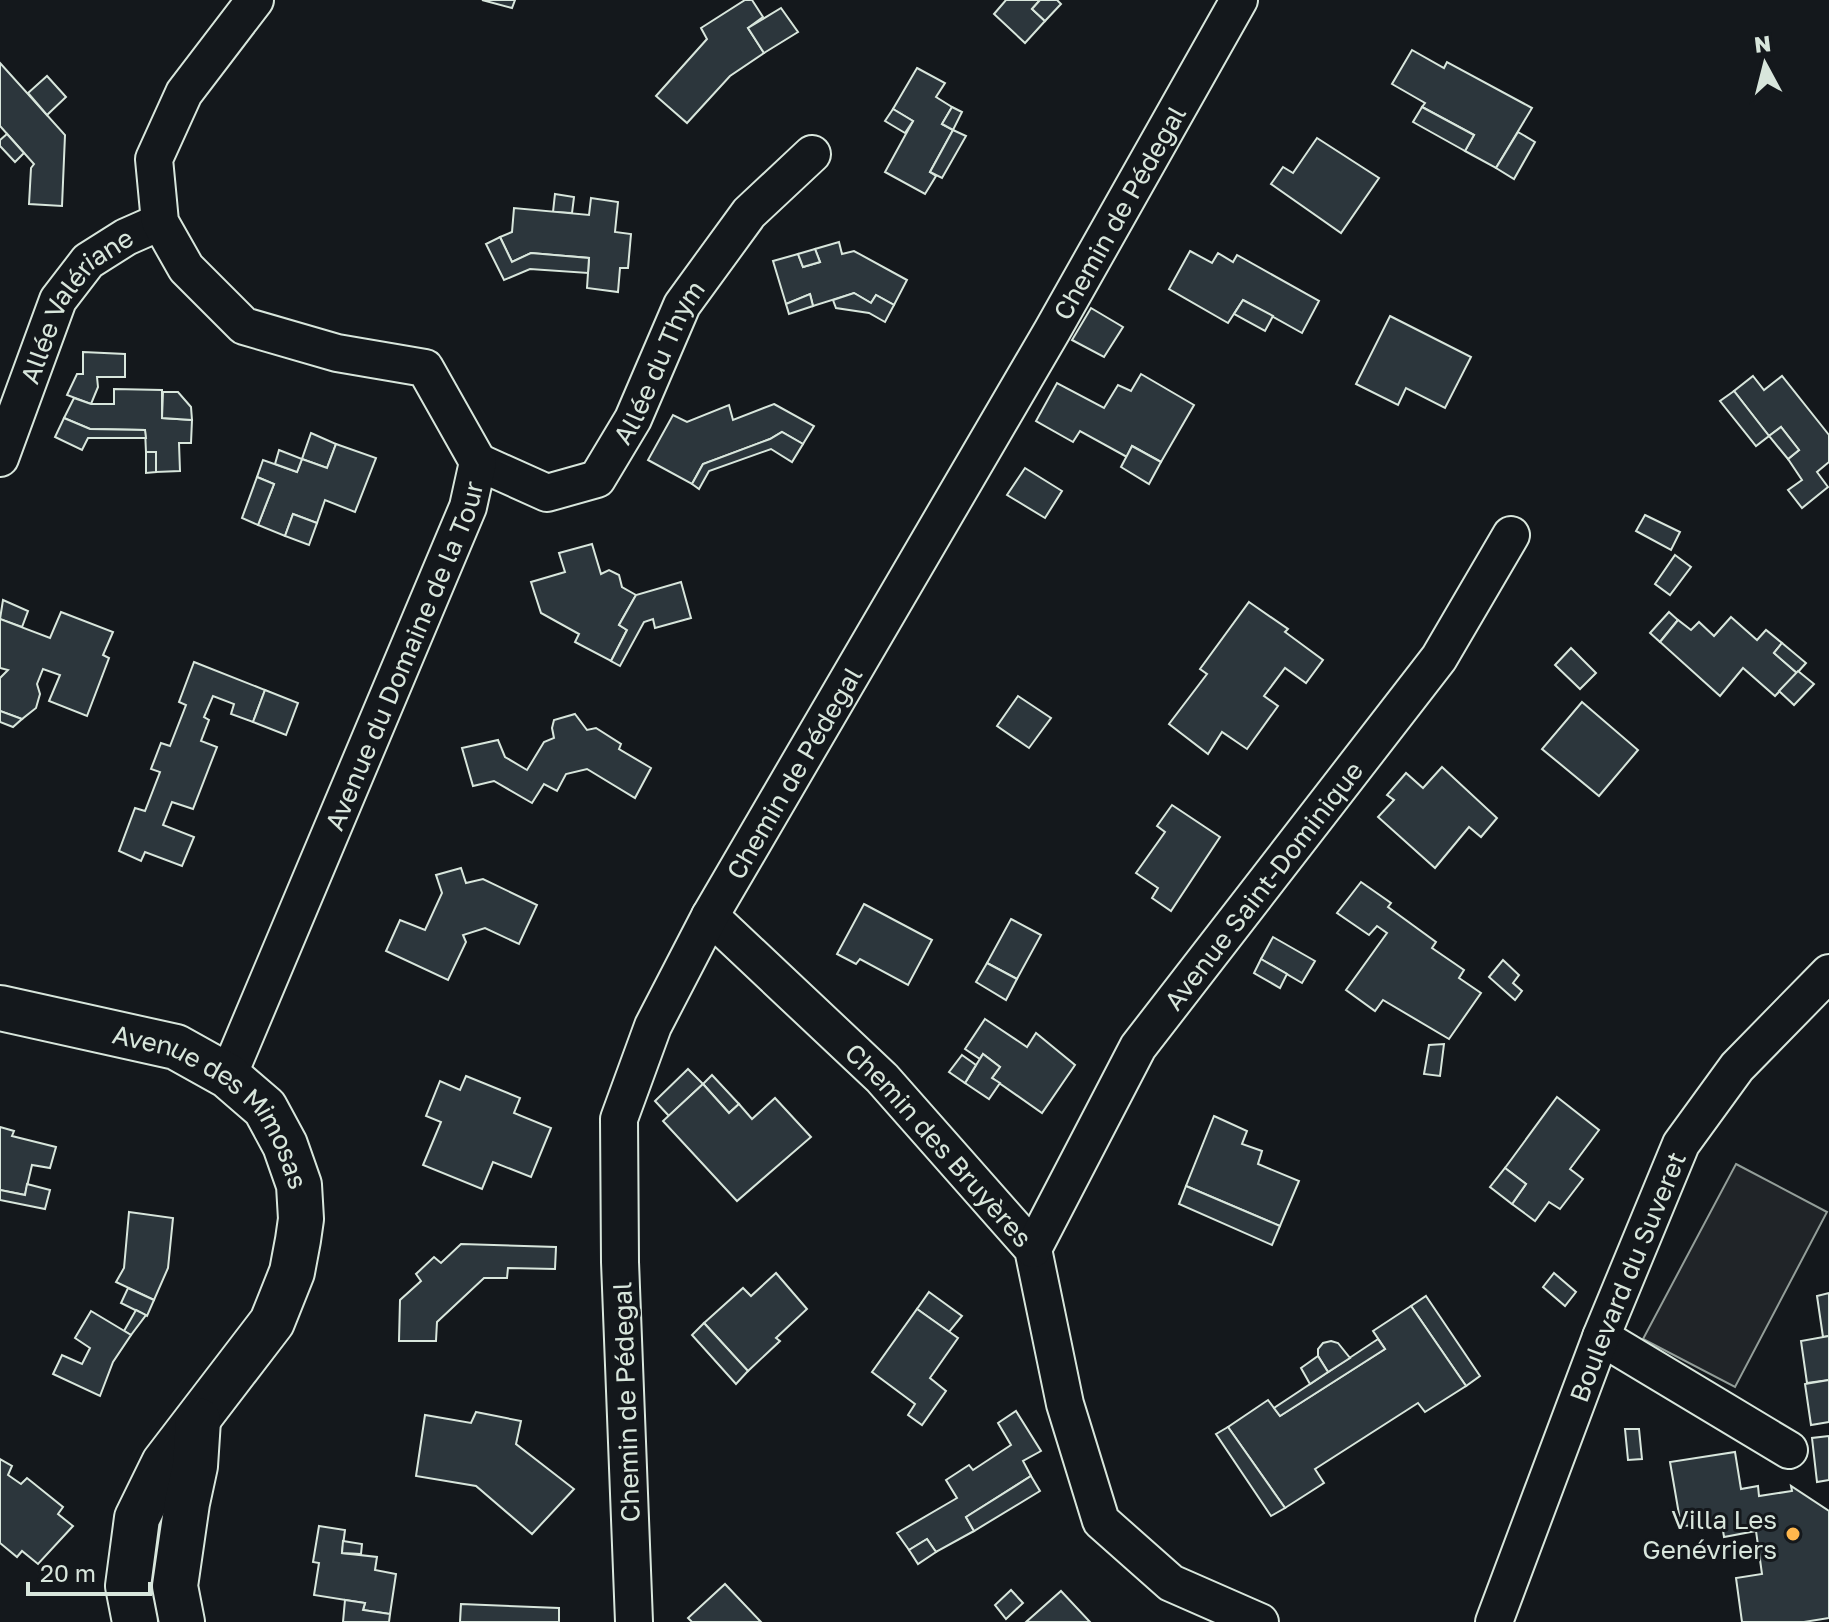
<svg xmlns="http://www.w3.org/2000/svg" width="1829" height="1622" viewBox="0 0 1829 1622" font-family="'Golos Text',sans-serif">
<rect width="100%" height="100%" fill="#14181c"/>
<polygon fill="#202428" stroke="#939e99" stroke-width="2" points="1736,1164 1827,1212 1735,1387 1643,1339"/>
<g fill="#2c363c" stroke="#d8e6dc" stroke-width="2">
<polygon points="482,0 515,0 512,8"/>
<polygon points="745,0 752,0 763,17 748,28 764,53 730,76 687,123 656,96 707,39 701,28"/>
<polygon points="1006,0 1040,0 1032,9 1045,21 1025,43 994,14"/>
<polygon points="1040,0 1057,0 1061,4 1045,21 1032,9"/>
<polygon points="781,8 798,32 764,53 748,28"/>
<polygon points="1412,50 1444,68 1447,62 1532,108 1496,168 1465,151 1474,135 1422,107 1425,103 1392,84"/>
<polygon points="0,63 65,135 62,206 29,204 31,168 34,164 0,126"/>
<polygon points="917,68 945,83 936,97 952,107 942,124 953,130 930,172 936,176 925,194 885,172 913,121 893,109"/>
<polygon points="47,76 66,97 47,115 28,93"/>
<polygon points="952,107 962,112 953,130 942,124"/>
<polygon points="1422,107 1474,135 1465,151 1413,122"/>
<polygon points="893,109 913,121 905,133 885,121"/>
<polygon points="953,130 966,136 942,178 930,172"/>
<polygon points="1518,132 1535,142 1514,179 1496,168"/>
<polygon points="7,134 24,153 15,162 0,146 0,140"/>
<polygon points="1317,138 1379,178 1341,233 1271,184 1283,167 1293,173"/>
<polygon points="555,194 574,197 572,213 553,212"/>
<polygon points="591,198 618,202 615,232 631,234 628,268 620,268 618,292 587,288 589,258 531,253 512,262 500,237 512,232 514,208 589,215"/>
<polygon points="500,237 512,262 531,253 589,258 588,273 530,269 504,280 486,244"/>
<polygon points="839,242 842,254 854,251 907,280 894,305 876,295 871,303 854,293 813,306 810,294 786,304 773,261 798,254 803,267 820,262 815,249"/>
<polygon points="815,249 820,262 803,267 798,254"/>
<polygon points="1190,251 1212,263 1218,253 1233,262 1237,255 1319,301 1302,333 1243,300 1228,323 1169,289"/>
<polygon points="854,293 871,303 876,295 894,305 885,322 869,313 836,308 833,300"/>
<polygon points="810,294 813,306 789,314 786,304"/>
<polygon points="1243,300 1273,316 1265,331 1234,314"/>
<polygon points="1091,308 1123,327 1104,357 1072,340"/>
<polygon points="1390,316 1471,357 1445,408 1406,388 1398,405 1356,384"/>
<polygon points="83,352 125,354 125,377 97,377 98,387 91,404 67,395 77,374 83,374"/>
<polygon points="1141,374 1194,405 1161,462 1132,446 1127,457 1080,431 1073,442 1036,421 1057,383 1104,408 1118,385 1131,391"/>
<polygon points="1753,376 1764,390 1782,376 1829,435 1829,462 1817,472 1828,487 1802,508 1788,490 1802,480 1788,459 1799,450 1781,427 1769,436 1734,391"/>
<polygon points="114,389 162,390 162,418 192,420 191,443 179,443 180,471 156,472 156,452 146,452 145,430 90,429 64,418 74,398 91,404 114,404"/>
<polygon points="1734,391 1769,436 1756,446 1720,401"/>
<polygon points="163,392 178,392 191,407 192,420 162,418"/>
<polygon points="774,404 814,426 803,444 782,432 770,439 703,464 692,484 648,460 673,415 687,422 729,405 733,420"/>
<polygon points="64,418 90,429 145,430 146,438 88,438 82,450 55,437"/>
<polygon points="1781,427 1799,450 1788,459 1769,436"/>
<polygon points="782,432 803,444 792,462 771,449 709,471 699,489 692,484 703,464 770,439"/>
<polygon points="311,433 336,444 327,468 302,459"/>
<polygon points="336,444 376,458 355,512 325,500 317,523 293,514 285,536 258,525 274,484 257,477 263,460 297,472 302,459 327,468"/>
<polygon points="1132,446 1161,462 1149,484 1121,467"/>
<polygon points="279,450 302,459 297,472 275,464"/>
<polygon points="146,452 156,452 156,472 146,473"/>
<polygon points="1025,468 1062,491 1045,518 1007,495"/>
<polygon points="257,477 274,484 258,525 242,518"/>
<polygon points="293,514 317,523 309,545 285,536"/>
<polygon points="1645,515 1680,532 1671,550 1636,531"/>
<polygon points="592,544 601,574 609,570 619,575 622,587 636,595 619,625 627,630 611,661 575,642 579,634 541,613 531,582 565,572 559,553"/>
<polygon points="1675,555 1691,567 1670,595 1655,584"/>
<polygon points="681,582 691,618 655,628 653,619 644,622 620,666 611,661 627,630 619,625 636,595"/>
<polygon points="3,600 28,611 22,627 0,619"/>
<polygon points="1249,602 1288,629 1285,632 1323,660 1306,683 1285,668 1264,696 1278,706 1247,749 1222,732 1208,754 1169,724 1207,674 1200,669"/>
<polygon points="61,612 113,632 103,655 109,658 87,716 49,701 60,675 43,669 37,684 40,694 36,708 22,719 0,711 0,678 8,670 0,668 0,619 50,638"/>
<polygon points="1669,612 1678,620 1660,642 1650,633"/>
<polygon points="1731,617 1757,640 1766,630 1782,643 1774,653 1797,673 1775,696 1743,668 1720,696 1660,642 1678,620 1691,630 1699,622 1714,636"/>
<polygon points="1782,643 1806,663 1797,673 1774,653"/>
<polygon points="1571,648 1596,673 1580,689 1555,665"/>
<polygon points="194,662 265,690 253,722 231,714 234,704 213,696 204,717 209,720 201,741 217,747 193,809 172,802 163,825 194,837 182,866 145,852 141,861 119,851 135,808 145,811 160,772 151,769 161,743 170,746 186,705 179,702"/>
<polygon points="1798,671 1814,684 1794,705 1779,691"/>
<polygon points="265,690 298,703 286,735 253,722"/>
<polygon points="1018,696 1051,718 1029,748 997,726"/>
<polygon points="1582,702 1638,750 1599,796 1542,749"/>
<polygon points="0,711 22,719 13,727 0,722"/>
<polygon points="575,714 587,730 596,728 621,744 619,749 651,768 635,798 587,769 566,774 557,791 544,784 532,803 494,781 473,786 462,748 498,740 505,757 527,770 544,742 554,738 552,728 554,720"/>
<polygon points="1442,767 1497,818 1481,837 1469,827 1435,868 1378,817 1394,800 1387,795 1406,773 1423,788"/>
<polygon points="1172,805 1220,837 1171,911 1152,898 1158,888 1136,873 1165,832 1157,826"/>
<polygon points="461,868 466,883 483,879 537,905 519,944 485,928 463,935 466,942 448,980 386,951 400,920 425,930 442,893 436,875"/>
<polygon points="1361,882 1391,903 1388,907 1436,942 1432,948 1464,970 1459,978 1481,993 1449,1039 1383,1000 1375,1011 1346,990 1387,933 1377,926 1369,935 1337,913"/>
<polygon points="864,904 932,940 908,985 860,959 856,964 837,954"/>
<polygon points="1011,919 1041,935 1017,979 987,963"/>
<polygon points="1273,937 1315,961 1302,983 1261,959"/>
<polygon points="1261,959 1287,974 1280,988 1254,973"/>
<polygon points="1503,960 1519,975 1513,983 1522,991 1515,1000 1489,977"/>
<polygon points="987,963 1017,979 1006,1000 976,982"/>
<polygon points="985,1019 1027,1047 1036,1033 1075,1065 1042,1113 992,1078 1000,1067 983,1054 980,1059 965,1049"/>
<polygon points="1444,1044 1440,1076 1424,1074 1429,1045"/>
<polygon points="983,1054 1000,1067 992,1078 1000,1083 989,1099 965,1083"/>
<polygon points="962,1055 976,1065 965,1083 949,1072"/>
<polygon points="688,1069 703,1084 669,1116 655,1101"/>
<polygon points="712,1075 739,1104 729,1113 703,1084"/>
<polygon points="466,1076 520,1098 514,1113 551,1128 531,1177 493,1162 482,1189 423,1165 441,1122 426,1116 440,1081 460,1090"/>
<polygon points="703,1084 729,1113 739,1104 752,1119 775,1098 811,1137 737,1201 663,1121"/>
<polygon points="1557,1097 1599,1130 1570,1169 1583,1179 1560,1209 1549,1202 1535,1221 1512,1204 1526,1184 1505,1168"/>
<polygon points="1214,1116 1247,1131 1242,1144 1262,1151 1258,1164 1299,1181 1280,1226 1186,1186"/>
<polygon points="0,1127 14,1131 12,1136 56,1147 50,1168 32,1165 25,1195 0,1190"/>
<polygon points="1505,1168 1526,1184 1512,1204 1490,1187"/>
<polygon points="27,1184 50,1190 45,1209 0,1200 0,1190 25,1195"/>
<polygon points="1186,1186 1280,1226 1272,1245 1179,1204"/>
<polygon points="129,1212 173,1218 168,1268 154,1300 116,1282 124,1268"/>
<polygon points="461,1244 556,1247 555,1269 508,1268 507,1278 484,1278 437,1322 436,1341 399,1341 400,1300 421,1281 416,1274 434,1257 441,1263"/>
<polygon points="776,1273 807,1309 776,1338 780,1341 748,1371 704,1323 743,1288 751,1296"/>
<polygon points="1554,1273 1576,1292 1565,1306 1543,1287"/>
<polygon points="128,1288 154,1300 147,1316 121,1303"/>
<polygon points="929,1292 962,1316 949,1332 917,1309"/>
<polygon points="1829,1293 1829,1336 1823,1337 1817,1296"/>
<polygon points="1426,1296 1480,1376 1466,1386 1411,1306"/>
<polygon points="1411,1306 1466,1386 1425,1412 1418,1403 1315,1469 1324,1483 1285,1508 1228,1427 1268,1400 1280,1416 1385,1349 1373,1331"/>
<polygon points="917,1309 958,1338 930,1378 946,1391 922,1425 908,1415 915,1404 872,1372"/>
<polygon points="136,1310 146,1315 131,1335 124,1331"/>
<polygon points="91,1311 131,1335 113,1362 100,1396 53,1374 62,1355 82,1364 90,1348 75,1338"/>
<polygon points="704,1323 748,1371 736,1384 692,1335"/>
<polygon points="1829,1336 1829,1380 1807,1383 1801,1341"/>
<polygon points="1378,1339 1385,1349 1280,1416 1274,1408"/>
<polygon points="1331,1341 1338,1343 1350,1358 1328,1372 1318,1356 1318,1349 1323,1343"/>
<polygon points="1318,1356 1328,1372 1310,1384 1301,1368"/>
<polygon points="1829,1380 1829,1422 1811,1425 1805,1384"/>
<polygon points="1016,1411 1041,1451 1023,1461 1031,1476 966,1517 974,1531 936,1552 927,1539 909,1550 897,1533 957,1498 946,1480 969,1465 973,1470 1011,1445 998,1423"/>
<polygon points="476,1412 521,1421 516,1444 574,1489 532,1534 476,1486 416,1476 425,1415 471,1423"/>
<polygon points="1228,1427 1285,1508 1271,1516 1216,1434"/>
<polygon points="1625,1429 1639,1429 1642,1459 1628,1460"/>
<polygon points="1829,1436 1829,1480 1817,1482 1812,1438"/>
<polygon points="1735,1452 1741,1489 1758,1486 1759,1496 1792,1491 1791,1486 1829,1511 1829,1618 1804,1622 1742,1622 1736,1578 1762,1574 1756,1531 1724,1537 1722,1524 1681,1526 1670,1462"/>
<polygon points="0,1459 12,1466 8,1475 21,1484 27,1478 63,1507 58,1514 73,1526 38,1564 22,1551 17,1557 0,1543"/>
<polygon points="1031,1476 1040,1491 974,1531 966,1517"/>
<polygon points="319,1526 345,1530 342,1553 377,1557 375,1570 396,1574 390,1614 363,1610 365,1603 314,1595 319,1563 313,1562"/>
<polygon points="927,1539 936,1552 918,1564 909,1550"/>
<polygon points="343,1541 362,1544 361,1554 342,1553"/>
<polygon points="725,1584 761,1622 692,1622 688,1618"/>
<polygon points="1011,1590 1023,1603 1006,1619 995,1605"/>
<polygon points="1061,1591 1090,1622 1026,1622"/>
<polygon points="345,1600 365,1603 363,1610 390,1614 389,1622 343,1622"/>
<polygon points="461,1604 559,1608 559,1622 460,1622"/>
</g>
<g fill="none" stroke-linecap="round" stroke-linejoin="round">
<defs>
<g id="minor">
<path id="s1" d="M0 458 58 300 88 261 126 237 160 222"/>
<path id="s2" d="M478 462 547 493 597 479 633 419 682 305 749 213 812 154"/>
<path id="s3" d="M710 916 882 1078 1033 1249 1065 1404 1101 1521 1171 1583 1260 1622"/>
<path id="s4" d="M228 1076 468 507 478 462 425 368 337 353 244 326 186 268 160 222 154 159 184 93 255 0"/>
<path id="s5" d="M1033 1249 1138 1047 1439 658 1511 535"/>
<polyline points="1601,1337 1789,1450"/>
<path id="s6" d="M634 1622 620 1262 619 1119 653 1026 710 916 1052 331 1239 0"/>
<path id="s7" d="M1494 1622 1601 1337 1681 1144 1737 1067 1829 973"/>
</g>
<g id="tertiary">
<path id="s8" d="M0 1008 176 1047 228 1076 265 1108 285 1145 299 1185 301 1219 298 1240 292 1272 272 1322 164 1463 137 1518 128 1586 135 1622"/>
<polyline points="182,1622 175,1586 187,1503 195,1466 198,1420"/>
</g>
</defs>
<use href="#minor" stroke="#d8e6dc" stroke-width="40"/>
<use href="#tertiary" stroke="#d8e6dc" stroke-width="48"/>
<use href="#minor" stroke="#14181c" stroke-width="36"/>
<use href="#tertiary" stroke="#14181c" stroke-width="44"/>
</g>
<circle fill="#ffb74d" stroke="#14181c" stroke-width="3" cx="1793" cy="1534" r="8"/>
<g text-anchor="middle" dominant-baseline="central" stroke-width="6" stroke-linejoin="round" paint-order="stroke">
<g font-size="26" fill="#d8e6dc" stroke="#14181c">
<text stroke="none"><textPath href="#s6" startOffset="1540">Chemin de Pédegal</textPath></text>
<text stroke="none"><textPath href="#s1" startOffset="174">Allée Valériane</textPath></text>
<text stroke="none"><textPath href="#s2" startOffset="260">Allée du Thym</textPath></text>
<text stroke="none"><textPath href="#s4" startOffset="456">Avenue du Domaine de la Tour</textPath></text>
<text stroke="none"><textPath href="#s6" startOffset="892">Chemin de Pédegal</textPath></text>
<text stroke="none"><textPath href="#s5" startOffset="432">Avenue Saint-Dominique</textPath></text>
<text stroke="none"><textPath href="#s8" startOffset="246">Avenue des Mimosas</textPath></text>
<text stroke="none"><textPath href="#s3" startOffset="324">Chemin des Bruyères</textPath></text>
<text stroke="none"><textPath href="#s7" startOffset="370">Boulevard du Suveret</textPath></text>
<text transform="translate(626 1402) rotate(-92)">Chemin de Pédegal</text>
</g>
<g font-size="26" fill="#d8e6dc" stroke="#14181c" text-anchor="end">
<text x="1777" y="1519">Villa Les<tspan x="1777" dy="30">Genévriers</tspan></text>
</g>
</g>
<g transform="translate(1765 64) rotate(353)" stroke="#14181c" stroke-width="6" paint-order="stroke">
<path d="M0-6L14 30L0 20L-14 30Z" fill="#d8e6dc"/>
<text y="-12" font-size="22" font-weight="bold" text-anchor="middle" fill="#d8e6dc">N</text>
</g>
<path d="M28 1582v12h122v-12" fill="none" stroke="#d8e6dc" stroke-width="4"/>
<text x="40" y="1582" font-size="24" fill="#d8e6dc" stroke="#14181c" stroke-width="6" paint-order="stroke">20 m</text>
</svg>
